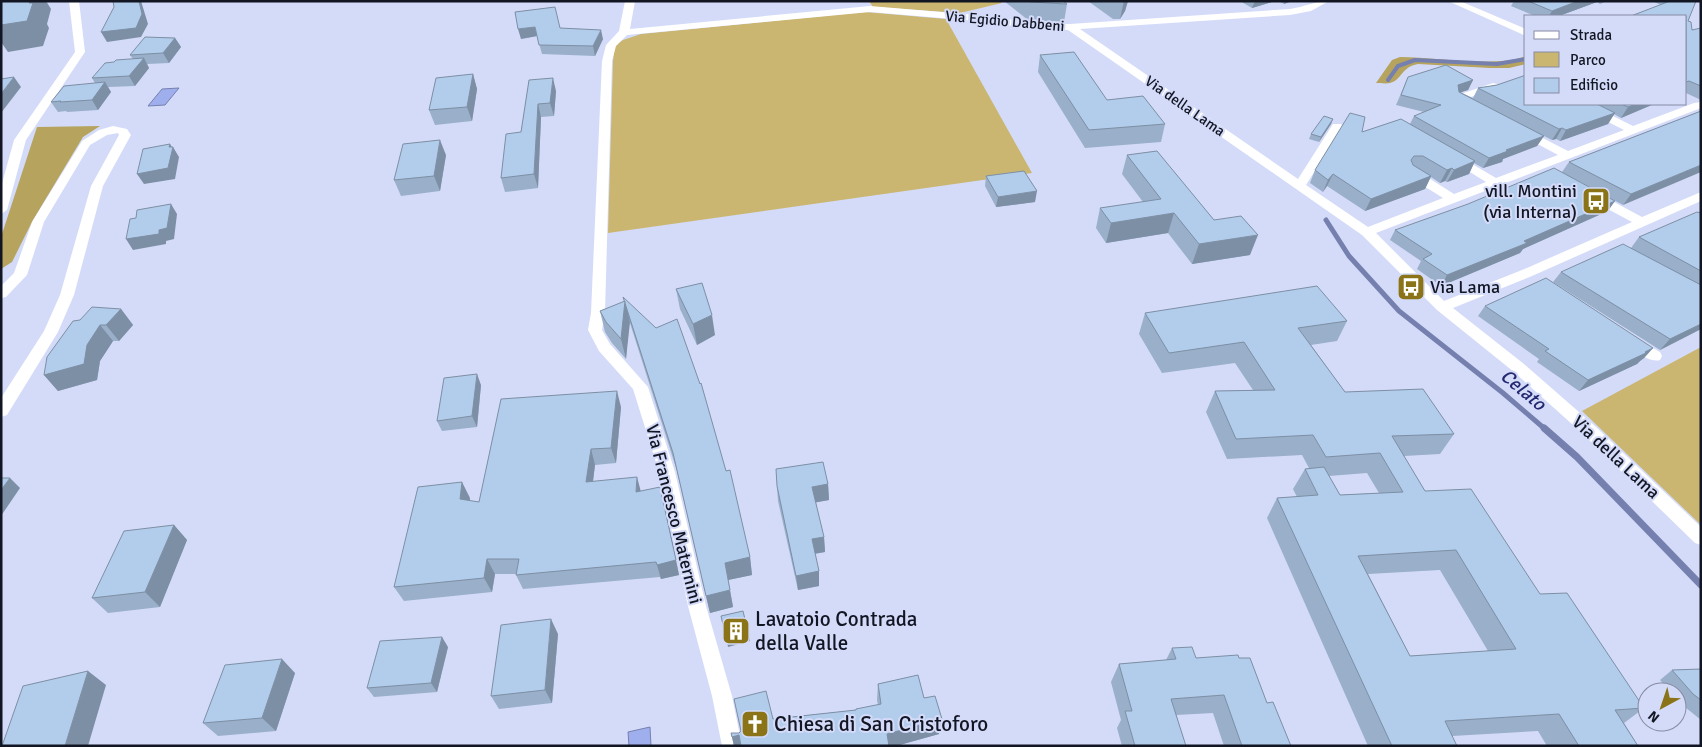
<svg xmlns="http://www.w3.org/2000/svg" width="1702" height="747" viewBox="0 0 1702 747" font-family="Signika,sans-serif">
<rect width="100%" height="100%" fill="#d4dbf9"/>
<g fill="#cab671">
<polygon points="869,1 999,1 1002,3 960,13 873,7"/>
<polygon points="865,12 946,19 1032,173 608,233 613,61 615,45 623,40 641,34"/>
<polygon points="1701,347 1701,525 1582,411"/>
</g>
<g fill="#b6a35e">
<path d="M1526 56V64L1509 68H1490L1418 64C1401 67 1402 80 1390 83 1386 84 1380 83 1376 83L1392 60 1400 57C1436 57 1495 68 1526 56Z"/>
<polygon points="100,126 83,137 33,220 12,262 1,269 1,237 37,127"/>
</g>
<g fill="#9faeec" stroke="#7580af">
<polygon points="179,88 165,105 148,106 162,89"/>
<polygon points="650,727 651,746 629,746 628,732"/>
</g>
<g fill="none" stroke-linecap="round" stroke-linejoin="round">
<polyline stroke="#7580af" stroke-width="4" points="1388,80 1398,66 1415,60 1497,64 1526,59"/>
<polyline stroke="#7580af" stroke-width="5" points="1326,220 1349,256 1399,311 1503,393 1545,429"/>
<polyline stroke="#7580af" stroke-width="7" points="1544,428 1577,457 1701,585"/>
<g fill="#fff" fill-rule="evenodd">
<polygon points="69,1 79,1 85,52 26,140 7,210 1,214 1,187 14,140 75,52"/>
<path d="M625 1H635L630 29 870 6 977 15 1037 23 1070 24 1290 9C1304 7 1316 1 1329 1L1311 11 1290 15 1080 29 1298 179 1333 124H1341L1343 126 1306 185 1368 227 1443 198 1408 176 1406 173 1408 170H1416L1454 194 1486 182 1452 161 1450 159 1452 157H1460L1496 178 1558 155 1519 134 1517 132 1519 130H1527L1568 151 1624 130 1577 106 1576 104H1589L1633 126 1694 103 1701 102V108L1376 233 1444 301 1522 270 1632 222 1591 200 1589 197 1591 194H1599L1642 217 1701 192V201L1532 276 1453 308 1524 364 1595 426 1701 527V545L1695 543 1583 434 1514 372 1437 310 1362 235 1068 30 1037 29 977 21 870 12 627 35 616 46 612 61 605 313 602 330 610 344 648 387 675 472 706 606 732 696 742 746H722L712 696 688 606 659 472 633 389 599 351 588 330 591 313 602 61 606 45 619 31Z"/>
<polygon points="1448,1 1460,1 1526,29 1526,36"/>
<polygon points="1493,83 1497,84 1498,86 1497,88 1468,98 1475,104 1474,106 1466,106 1454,98 1455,96"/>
<polygon points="113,126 127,129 131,135 103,186 74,295 58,332 7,415 1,417 1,398 44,331 60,295 91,186 119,135 118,133 107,135 90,145 44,222 27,275 6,297 1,298 1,286 14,273 32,222 82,141 99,130"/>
<path d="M1633 337 1660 352 1662 356 1660 360C1649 363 1637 352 1628 346L1626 342 1628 338Z"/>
</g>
</g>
<g fill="#99afca" fill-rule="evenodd">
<polygon points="1004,1 1063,1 1067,4 1064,22 1028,20"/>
<polygon points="1088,1 1128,1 1125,11 1120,19 1113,19"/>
<polygon points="1240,1 1275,1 1252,8"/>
<polygon points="1278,1 1292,1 1284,4"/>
<polygon points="1514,1 1607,1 1600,4 1597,2 1559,16 1535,16 1511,6"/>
<polygon points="1652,1 1696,1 1688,21 1692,30 1701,28 1701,100 1686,93 1686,16"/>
<polygon points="560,28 603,39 595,56 542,54 537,36 521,39"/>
<polygon points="175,38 181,47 169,63 147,64 149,68 135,86 108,87 111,92 98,110 67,112 66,111 58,112 51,102 95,83 92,78 114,62 133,59 130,55"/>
<polygon points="1040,55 1107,100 1165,124 1161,142 1085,148 1038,72"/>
<polygon points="473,74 477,89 472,121 435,125 429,110"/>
<polygon points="1408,77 1473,80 1468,90 1460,92 1473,98 1478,88 1497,85 1526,104 1654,104 1621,118 1614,114 1608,124 1560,141 1556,139 1552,140 1544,136 1537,146 1503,159 1502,162 1483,168 1474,163 1469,174 1447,182 1445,181 1440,183 1431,177 1425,189 1365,211 1327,186 1323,192 1310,183 1315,170 1362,132 1410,124 1414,116 1424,112 1396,105"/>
<polygon points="529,80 556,91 554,116 541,117 538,188 505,192 501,178 521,132"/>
<polygon points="1701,111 1623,205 1573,178 1608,211 1523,249 1520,253 1441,286 1417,269 1421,261 1390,240 1395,230 1562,172 1569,162"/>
<polygon points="1333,119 1331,124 1319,142 1309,139 1311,134"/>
<polygon points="446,155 440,191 401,196 394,180"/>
<polygon points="1127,155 1214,220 1250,255 1192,264 1168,233 1106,243 1096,228 1100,208 1143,202 1122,174"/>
<polygon points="986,176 1035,202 996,207 985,186"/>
<polygon points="1701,213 1701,329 1660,350 1553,282 1561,272 1631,248 1639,237"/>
<polygon points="676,289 715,335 697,345 680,309"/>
<polygon points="624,302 750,557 752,575 728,580 733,607 710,613 677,471 629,320 626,359 612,343 605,332 600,311"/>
<polygon points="1485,306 1653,348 1644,358 1640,361 1637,364 1579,391 1537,362 1539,359 1478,316"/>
<polygon points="121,309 133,325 119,341 113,341 100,361 97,380 58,391 44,375 80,320"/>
<path d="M1145 313 1347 321 1337 341 1311 345 1345 392 1454 434 1440 454 1404 456 1425 491 1540 594 1644 708 1624 723 1638 746H1547L1538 731 1452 736 1457 746H1368L1267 518 1277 498 1297 497 1293 489 1305 469 1309 468 1302 455 1227 459 1206 412 1215 391 1253 390 1235 363 1162 373 1139 334ZM1367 473 1379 493 1340 495 1329 476ZM1440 570 1488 651 1410 656 1368 574Z"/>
<polygon points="481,385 477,427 442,431 437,421"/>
<polygon points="621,407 616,463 595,465 593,481 641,491 664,502 679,575 661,579 660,577 523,589 516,575 517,574 495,574 492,592 404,601 394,587 470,498 469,501 479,502"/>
<polygon points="828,484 829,500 815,502 824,537 825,552 815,554 819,586 798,590 778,501 777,486"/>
<polygon points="174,525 187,540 160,607 108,613 92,598"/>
<polygon points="558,634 552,703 499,709 491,696"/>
<polygon points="448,647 437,692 374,697 367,688"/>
<polygon points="1172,648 1196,658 1239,658 1267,703 1291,746 1224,746 1213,713 1176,715 1186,746 1122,746 1117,728 1121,720 1111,682 1119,664 1166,660"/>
<polygon points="1701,669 1701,720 1680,703 1677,700 1677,692 1670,692 1660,680 1672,670"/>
<polygon points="295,673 276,731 218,736 203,723"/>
<polygon points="878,684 924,698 939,734 896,746 734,746 731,733 739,733 773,719 856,710 878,705 877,700"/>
</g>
<g fill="#7d8fa4">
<polygon points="30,1 46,1 51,9 47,24 49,28 43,46 8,52 1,42 1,25 29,3"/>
<polygon points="139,1 141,1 148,24 141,37 107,42 101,32"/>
<polygon points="1124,1 1128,1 1125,11 1120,19"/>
<polygon points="1255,1 1275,1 1252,8"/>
<polygon points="1285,1 1292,1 1284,4"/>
<polygon points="1578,1 1597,1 1597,2 1559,16 1549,16 1552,11"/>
<polygon points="535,27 537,36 521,39 518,29"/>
<polygon points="601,30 603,39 595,56 593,46"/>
<polygon points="175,38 181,47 169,63 163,53"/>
<polygon points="144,58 149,68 135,86 129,76"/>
<polygon points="473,74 477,89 472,121 467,107"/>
<polygon points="14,77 21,87 1,113 1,94"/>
<polygon points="553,78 556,91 554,116 550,103"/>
<polygon points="1473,80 1468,90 1453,95 1458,85"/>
<polygon points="105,82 111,92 98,110 92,100"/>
<polygon points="538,104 541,117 538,188 534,174"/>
<polygon points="1636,104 1654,104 1621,118 1628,107"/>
<polygon points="1615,113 1608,124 1560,141 1566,130"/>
<polygon points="1333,119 1331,124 1319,142 1321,137"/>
<polygon points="1562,128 1556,139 1552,140 1559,129"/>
<polygon points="1544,136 1537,146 1503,159 1502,162 1483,168 1489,158 1506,150"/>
<polygon points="440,140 446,155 440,191 434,176"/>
<polygon points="170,144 173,149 173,147 179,157 175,179 144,184 137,174 169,147"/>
<polygon points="1475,161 1469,174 1447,182 1454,170"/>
<polygon points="1701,165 1701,172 1623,205 1631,194"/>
<polygon points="1452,168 1445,181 1440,183 1447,170"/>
<polygon points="1333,174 1327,186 1323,192 1328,180"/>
<polygon points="1431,176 1425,189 1365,211 1371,199"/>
<polygon points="1037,191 1035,202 996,207 998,197"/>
<polygon points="1615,201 1608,211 1523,249 1520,253 1441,286 1447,275"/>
<polygon points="171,204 177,214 174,239 166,241 166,244 133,250 126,239 159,230"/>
<polygon points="1174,213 1168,233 1106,243 1111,223"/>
<polygon points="1258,235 1250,255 1192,264 1199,244"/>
<polygon points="625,301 630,322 626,359 621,339"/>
<polygon points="121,309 133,325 119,341 106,325"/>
<polygon points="712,315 715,335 697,345 693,324"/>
<polygon points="1701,324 1701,329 1660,350 1670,339"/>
<polygon points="100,325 113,341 100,361 97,380 58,391 44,375"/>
<polygon points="1653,348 1644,358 1640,361 1637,364 1579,391 1588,380"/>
<polygon points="477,374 481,385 477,427 472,416"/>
<polygon points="617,391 621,407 616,463 611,448"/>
<polygon points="591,449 595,465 591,497 586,482"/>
<polygon points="637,477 641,492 636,492"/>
<polygon points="10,478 20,488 1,516 1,490"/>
<polygon points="462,482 470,498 468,514 460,499"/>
<polygon points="828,484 829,500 813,503 812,487"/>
<polygon points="664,502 679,575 661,579 657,565"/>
<polygon points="174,525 187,540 160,607 145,592"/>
<polygon points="824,537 825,552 812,554 812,539"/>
<polygon points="750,557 752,575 728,580 725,563"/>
<polygon points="487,559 495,574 492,592 484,578"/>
<polygon points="819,571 819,586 798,590 796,576"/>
<polygon points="730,590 733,607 710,613 706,596"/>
<polygon points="551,619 558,634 552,703 545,690"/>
<polygon points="749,636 750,641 728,647 727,642"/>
<polygon points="442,637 448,647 437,692 431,683"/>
<polygon points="282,659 295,673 276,731 262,718"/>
<polygon points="88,671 106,685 88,746 65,746"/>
<polygon points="942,719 939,734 896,746 886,746 887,734"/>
<polygon points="739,735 741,746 734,746 732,737"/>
</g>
<g fill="#b2cceb" stroke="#7d8fa4" fill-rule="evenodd">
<polygon points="1,1 30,1 29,3 33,3 27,21 1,25"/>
<polygon points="113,1 139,1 142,14 136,28 101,32 114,7"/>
<polygon points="1029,1 1063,1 1067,4 1031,2"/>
<polygon points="1528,1 1578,1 1552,11"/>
<polygon points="1670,1 1696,1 1688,21 1691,22 1692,30 1701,28 1701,86 1689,81 1686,82 1686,16 1631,16"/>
<polygon points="555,7 560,28 601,30 593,46 539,45 535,27 518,29 515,12"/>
<polygon points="145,37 175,38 163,53 130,55"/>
<polygon points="1074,52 1107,100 1143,96 1165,124 1089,130 1040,55"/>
<polygon points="144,58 129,76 92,78 105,63 114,62 116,60"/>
<polygon points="1446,65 1473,80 1458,85 1459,92 1544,136 1506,150 1508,151 1489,158 1414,116 1441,105 1401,95 1408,77"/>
<polygon points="473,74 467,107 429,110 436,78"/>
<polygon points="1526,75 1526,104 1597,104 1615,113 1566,130 1562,128 1559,129 1478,88 1497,85"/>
<polygon points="14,77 1,94 1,79"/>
<polygon points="553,78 550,103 538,104 534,174 501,178 506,134 521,132 529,80"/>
<polygon points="105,82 92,100 60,102 61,101 51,102 64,86"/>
<polygon points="1621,104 1636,104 1628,107"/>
<polygon points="1701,111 1701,165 1631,194 1569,162"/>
<polygon points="1350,113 1365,117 1362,132 1401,119 1475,161 1454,170 1452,168 1447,170 1423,156 1414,156 1411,160 1413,165 1431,176 1371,199 1333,174 1328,180 1315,170"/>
<polygon points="1324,116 1333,119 1321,137 1311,134"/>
<polygon points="440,140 434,176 394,180 403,144"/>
<polygon points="170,144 169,147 173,147 168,168 137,174 143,149"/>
<polygon points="1157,151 1214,220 1241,216 1258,235 1199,244 1174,213 1111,223 1100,208 1161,199 1127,155"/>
<polygon points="1554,168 1615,201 1524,241 1527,243 1447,275 1423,259 1432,254 1395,230 1468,204"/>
<polygon points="1024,171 1037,191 998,197 986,176"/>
<polygon points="171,204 167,228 159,230 159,234 126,239 130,219 136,218 137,210"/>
<polygon points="1697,212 1701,213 1701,271 1639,237"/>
<polygon points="1623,244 1701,285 1701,324 1670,339 1561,272"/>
<polygon points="1546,278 1653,348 1645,352 1646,353 1588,380 1545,351 1549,349 1485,306"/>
<polygon points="702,283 712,315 693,324 676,289"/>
<path d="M1317 286 1347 321 1298 328 1345 392 1423 389 1454 434 1392 436 1425 491 1471 489 1540 594 1567 593 1644 708 1615 710 1638 746H1579L1559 714 1445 721 1457 746H1392L1277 498 1318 495 1305 469 1324 467 1340 495 1403 492 1380 453 1326 457 1313 435 1236 439 1215 391 1275 390 1244 342 1169 353 1145 313ZM1456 550 1516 649 1410 656 1358 556Z"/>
<polygon points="623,297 656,328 677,319 700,384 701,383 726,471 730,470 750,557 725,563 730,590 706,596 673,453"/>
<polygon points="625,301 621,339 606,322 600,311"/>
<polygon points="92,307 121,309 106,325 100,325 87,345 84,364 44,375 47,357 73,321 80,320"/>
<polygon points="477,374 472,416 437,421 444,378"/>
<polygon points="617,391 611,448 591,449 586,482 637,477 636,492 660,487 676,560 657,565 656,562 516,575 519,559 487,559 484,578 394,587 418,487 462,482 460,499 479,502 501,399"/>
<polygon points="823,462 828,484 812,487 824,537 812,539 819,571 796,576 777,486 776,469"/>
<polygon points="1,478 10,478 1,490"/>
<polygon points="174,525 145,592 92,598 124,531"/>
<polygon points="743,611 749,636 727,642 721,616"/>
<polygon points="551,619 545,690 491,696 501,625"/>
<polygon points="442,637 431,683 367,688 380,641"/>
<polygon points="1192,647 1196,658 1238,655 1239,658 1250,658 1267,703 1273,702 1291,746 1242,746 1224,695 1171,699 1186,746 1135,746 1125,711 1132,711 1119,664 1176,659 1172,648"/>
<polygon points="282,659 262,718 203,723 225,665"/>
<polygon points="1701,669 1701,700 1693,694 1672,670"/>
<polygon points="88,671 65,746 2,746 23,686"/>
<polygon points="918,675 924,698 935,696 942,719 887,734 889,746 741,746 739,735 732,737 731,733 739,733 741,731 734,699 766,691 773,719 856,710 856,709 881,704 878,684"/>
</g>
<defs>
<symbol id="bus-square" viewBox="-11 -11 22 22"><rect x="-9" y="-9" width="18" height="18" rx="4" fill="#8b7417" stroke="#d4dbf9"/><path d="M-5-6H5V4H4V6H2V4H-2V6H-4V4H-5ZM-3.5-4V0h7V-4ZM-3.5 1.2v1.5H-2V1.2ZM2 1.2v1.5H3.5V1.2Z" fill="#fff"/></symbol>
<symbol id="building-square" viewBox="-11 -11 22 22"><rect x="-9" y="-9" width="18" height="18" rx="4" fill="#8b7417" stroke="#d4dbf9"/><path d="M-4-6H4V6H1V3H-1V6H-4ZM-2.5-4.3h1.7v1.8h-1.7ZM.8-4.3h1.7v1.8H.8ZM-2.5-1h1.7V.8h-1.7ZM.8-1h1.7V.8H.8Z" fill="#fff"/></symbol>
<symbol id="church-square" viewBox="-11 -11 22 22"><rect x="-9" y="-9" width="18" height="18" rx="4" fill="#8b7417" stroke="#d4dbf9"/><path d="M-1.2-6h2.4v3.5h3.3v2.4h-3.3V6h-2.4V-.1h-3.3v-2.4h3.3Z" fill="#fff"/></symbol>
</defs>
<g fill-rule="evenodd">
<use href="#bus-square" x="1580" y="185" width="32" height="32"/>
<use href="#bus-square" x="1395" y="271" width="32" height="32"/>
<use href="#building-square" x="720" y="615" width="32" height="32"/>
<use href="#church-square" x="739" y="708" width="32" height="32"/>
</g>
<g text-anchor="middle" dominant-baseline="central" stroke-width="4" stroke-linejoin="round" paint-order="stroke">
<g font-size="15" fill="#121522" stroke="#d4dbf9">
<text transform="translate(1005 21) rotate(5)">Via Egidio Dabbeni</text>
<text transform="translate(1185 106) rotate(35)">Via della Lama</text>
</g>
<g font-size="18" fill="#121522" stroke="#d4dbf9" text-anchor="end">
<text x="1577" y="191">vill. Montini<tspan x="1577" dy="21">(via Interna)</tspan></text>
<text x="1430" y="287" text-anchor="start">Via Lama</text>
</g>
<g font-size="18" fill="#121522" stroke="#d4dbf9">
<text transform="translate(1616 457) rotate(43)">Via della Lama</text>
<text transform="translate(674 514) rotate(76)">Via Francesco Maternini</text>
</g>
<g font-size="19" font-style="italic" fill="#232870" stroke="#d4dbf9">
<text transform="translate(1523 390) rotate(40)">Celato</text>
</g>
<g font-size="21" fill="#121522" stroke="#d4dbf9" text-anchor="start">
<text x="755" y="619">Lavatoio Contrada<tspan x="755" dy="24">della Valle</tspan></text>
<text x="774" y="724">Chiesa di San Cristoforo</text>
</g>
</g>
<rect width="1702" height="747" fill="none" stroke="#121522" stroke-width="5"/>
<rect x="1524" y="15" width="162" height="90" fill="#d4dbf9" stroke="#868ca3"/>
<rect x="1534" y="31" width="25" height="8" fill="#ffffff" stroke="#868ca3"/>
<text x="1570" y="40" font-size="15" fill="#121522">Strada</text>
<rect x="1534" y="52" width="25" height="15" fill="#cab671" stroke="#868ca3"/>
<text x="1570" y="65" font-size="15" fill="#121522">Parco</text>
<rect x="1534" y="78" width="25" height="15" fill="#b2cceb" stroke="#868ca3"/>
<text x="1570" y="90" font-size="15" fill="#121522">Edificio</text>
<g transform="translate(1662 707) rotate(220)"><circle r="24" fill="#d4dbf9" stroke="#868ca3"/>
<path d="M0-4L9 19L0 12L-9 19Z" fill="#8b7417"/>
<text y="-8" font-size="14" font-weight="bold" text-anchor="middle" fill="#121522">N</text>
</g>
</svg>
